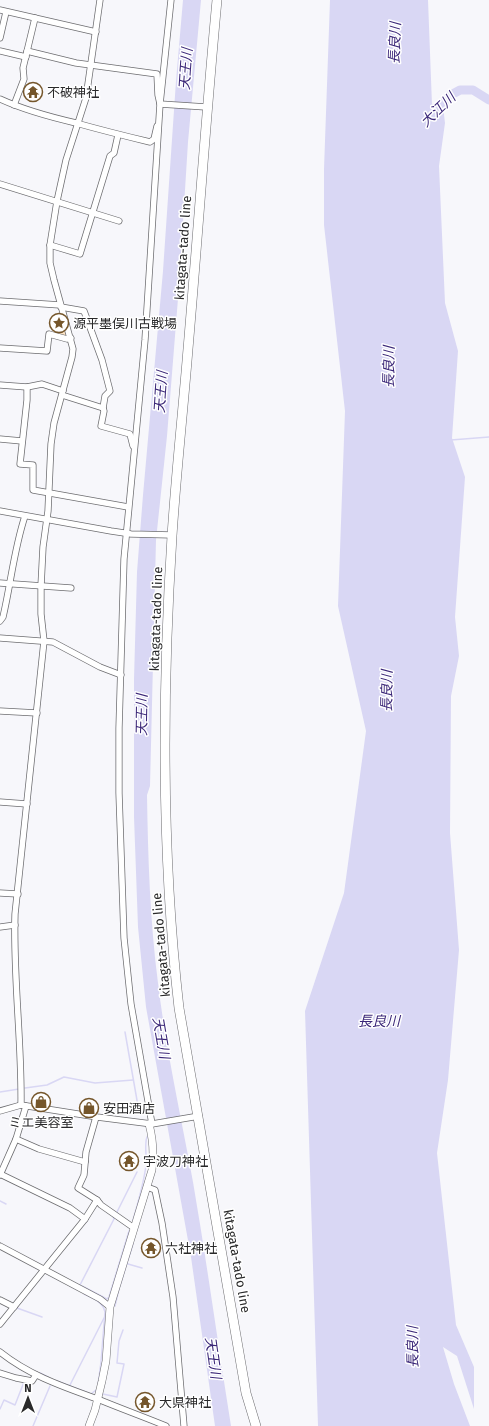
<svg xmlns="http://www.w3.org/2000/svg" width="489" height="1426" viewBox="0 0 489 1426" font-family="'Fira Sans','Noto Sans JP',sans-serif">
<rect width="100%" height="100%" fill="#f7f7fb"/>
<polygon fill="#fee5c6" points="54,321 63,321 67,337 53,333"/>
<g fill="#d9d7f4">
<path d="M183 0H201L188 142 179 286 167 436 156 540 150 786 147 795C148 858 150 921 158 983 166 1050 181 1116 193 1182 207 1263 218 1345 231 1426H215L191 1257 146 1007 138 927 134 817V679L137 572 143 495 163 271 176 81Z"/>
<polygon points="330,0 428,0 432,105 442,98 445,123 439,166 445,303 458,351 452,438 465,477 455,617 459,656 451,696 450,833 459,950 448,1080 437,1153 456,1325 474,1367 474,1409 457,1356 443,1347 454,1384 470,1426 318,1426 305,1011 344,893 366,731 338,606 345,411 324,225 324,169"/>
</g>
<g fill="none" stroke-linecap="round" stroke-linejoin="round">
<g stroke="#d9d7f4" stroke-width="1.5">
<polyline points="451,440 489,437"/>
<polyline points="125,1032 138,1106"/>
<polyline points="25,1088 47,1085 64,1077 95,1083 133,1080"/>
<polyline points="0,1092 19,1089"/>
<polyline points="0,1201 6,1204"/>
<polyline points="117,1212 137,1172"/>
<path d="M133 1220C138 1202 144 1183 146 1165 147 1156 144 1145 147 1137"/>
<polyline points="128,1264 142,1268"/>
<polyline points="80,1285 114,1219 113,1216"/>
<polyline points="82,1286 107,1299 109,1297 129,1231"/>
<polyline points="120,1286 133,1244"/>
<path d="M84 1294C93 1298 103 1302 105 1312L101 1362 98 1385"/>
<polyline points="115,1306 119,1289"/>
<polyline points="17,1308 42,1317"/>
<polyline points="40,1373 48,1377"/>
<polyline points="57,1381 91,1394 96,1390"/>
<polyline points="70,1385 104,1318"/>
<polyline points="103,1394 117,1397 124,1364 117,1363 119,1341 123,1330"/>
<polyline points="0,1409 4,1400 15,1405 24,1382"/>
<polyline points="33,1426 50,1386"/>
</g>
<polyline stroke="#d9d7f4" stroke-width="9" points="436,113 449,96 460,90 473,90 489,100"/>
<defs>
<g id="minor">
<polyline points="0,10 96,32"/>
<polyline points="0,38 6,12"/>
<polyline points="0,51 26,57"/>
<polyline points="27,51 76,63 157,74 158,95 160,104 206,107"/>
<path d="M0 99C24 110 50 117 76 123 101 130 125 136 150 142L154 139 157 126"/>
<polyline points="14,105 24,79 23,68 35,18"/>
<polyline points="0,184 119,221"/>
<polyline points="50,245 80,254 110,156 114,153 118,135"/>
<polyline points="0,301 60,305"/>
<polyline points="61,307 84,311 102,360 110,391 105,396 103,408"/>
<polyline points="0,348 47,351 49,334 67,339 71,338"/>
<polyline points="0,385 27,387 42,384 63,391"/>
<polyline points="27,387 27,400 20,464 33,465 33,490 128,507"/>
<polyline points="62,395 103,408 104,411 101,426 130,434 133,446"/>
<polyline points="0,439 22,441"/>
<polyline points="0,511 111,531 131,534 172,535"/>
<polyline points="0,583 71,588"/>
<path d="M0 621 3 617C11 583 14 549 25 516"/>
<polyline points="0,638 53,642 100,667 121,675"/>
<polyline points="0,711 37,713"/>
<polyline points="0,802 27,804"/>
<polyline points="0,893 18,894"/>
<polyline points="0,927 15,925"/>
<path d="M21 1105C22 1042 13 978 15 914L44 641 41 614V586L43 547 48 511 51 444 54 423 72 357 73 349 54 280 50 263V245L57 201 66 160 86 98 100 0"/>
<polyline points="0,1111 21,1105 97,1117 152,1124 199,1116"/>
<polyline points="96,1117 86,1152 84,1175 78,1188 97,1200"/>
<polyline points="152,1124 131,1004 124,938 119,793 119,728 124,559 145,340 160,104 171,0"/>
<polyline points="16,1139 39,1149 85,1162"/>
<polyline points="0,1174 70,1208 85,1219"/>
<polyline points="0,1175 16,1139 26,1106"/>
<polyline points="147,1187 155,1190 162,1223 173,1297 184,1426"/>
<polyline points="0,1246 100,1299 110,1307"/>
<polyline points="0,1300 14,1307"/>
<polyline points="0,1324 85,1219 97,1200 101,1205 134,1228"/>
<path d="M0 1352C30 1376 64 1387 100 1400 122 1409 144 1417 166 1426"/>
<polyline points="0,1373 16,1378 32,1381 36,1375"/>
</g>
<path id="tertiary" d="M89 1426 95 1410 102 1381 106 1361 110 1307 152 1170C154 1154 153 1139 149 1124"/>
<path id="primary" d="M217 0C206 116 198 233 188 349 183 411 176 474 172 536 162 693 161 851 179 1008L246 1393 256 1426"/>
</defs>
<use href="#minor" stroke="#6d6d70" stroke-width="7"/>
<use href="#tertiary" stroke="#6d6d70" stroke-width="8"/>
<use href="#primary" stroke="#6d6d70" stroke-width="10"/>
<use href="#minor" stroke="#fff" stroke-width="5.5"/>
<use href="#tertiary" stroke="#fff" stroke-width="7"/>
<use href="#primary" stroke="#fff" stroke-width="9"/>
</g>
<defs>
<symbol id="temple-ring" viewBox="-11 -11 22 22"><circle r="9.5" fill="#fff" stroke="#75562b" stroke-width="1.5"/><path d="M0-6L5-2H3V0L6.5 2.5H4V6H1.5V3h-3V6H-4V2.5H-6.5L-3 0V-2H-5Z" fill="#75562b"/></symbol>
<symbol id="sight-ring" viewBox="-11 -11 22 22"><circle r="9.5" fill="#fff" stroke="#75562b" stroke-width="1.5"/><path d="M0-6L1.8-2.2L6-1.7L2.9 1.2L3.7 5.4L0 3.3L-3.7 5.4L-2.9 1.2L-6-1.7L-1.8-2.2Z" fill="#75562b"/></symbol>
<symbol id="shop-ring" viewBox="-11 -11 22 22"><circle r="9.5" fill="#fff" stroke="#75562b" stroke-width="1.5"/><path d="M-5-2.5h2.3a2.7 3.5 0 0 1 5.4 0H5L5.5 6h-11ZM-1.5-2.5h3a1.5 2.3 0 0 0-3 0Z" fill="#75562b"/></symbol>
</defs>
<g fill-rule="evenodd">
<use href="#temple-ring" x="22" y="81" width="22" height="22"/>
<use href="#sight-ring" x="48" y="312" width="22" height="22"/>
<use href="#shop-ring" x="30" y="1091" width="22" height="22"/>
<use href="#shop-ring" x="78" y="1097" width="22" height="22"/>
<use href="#temple-ring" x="118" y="1150" width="22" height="22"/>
<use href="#temple-ring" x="140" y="1237" width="22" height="22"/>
<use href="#temple-ring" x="134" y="1391" width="22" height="22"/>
</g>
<g text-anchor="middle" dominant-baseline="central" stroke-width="3" stroke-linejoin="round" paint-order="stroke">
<g font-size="13" fill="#29292a" stroke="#fff" text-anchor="start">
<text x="47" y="92">不破神社</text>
<text x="73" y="323">源平墨俣川古戦場</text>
<text x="103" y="1108">安田酒店</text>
<text x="41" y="1122" text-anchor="middle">ミエ美容室</text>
<text x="143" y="1161">宇波刀神社</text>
<text x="165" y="1248">六社神社</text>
<text x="159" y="1402">大県神社</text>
</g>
<g font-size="13" fill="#29292a" stroke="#fff">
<text transform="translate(183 248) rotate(-86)">kitagata-tado line</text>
<text transform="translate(156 619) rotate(-88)">kitagata-tado line</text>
<text transform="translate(161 945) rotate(-95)">kitagata-tado line</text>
<text transform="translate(237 1261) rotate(80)">kitagata-tado line</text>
</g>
<g font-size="14" font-style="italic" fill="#3b2778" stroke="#fff">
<text transform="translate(395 43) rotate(-88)">長良川</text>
<text transform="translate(186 69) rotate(-86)">天王川</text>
<text transform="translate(438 110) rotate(-44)">大江川</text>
<text transform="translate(389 367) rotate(-89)">長良川</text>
<text transform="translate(161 392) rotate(-86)">天王川</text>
<text transform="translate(387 691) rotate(-89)">長良川</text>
<text transform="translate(142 715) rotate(-89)">天王川</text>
<text x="379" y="1021">長良川</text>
<text transform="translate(161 1038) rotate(80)">天王川</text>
<text transform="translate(413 1347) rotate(-91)">長良川</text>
<text transform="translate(213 1358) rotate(82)">天王川</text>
</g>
</g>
<g transform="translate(28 1398)" stroke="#ffffff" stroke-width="3" paint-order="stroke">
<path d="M0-3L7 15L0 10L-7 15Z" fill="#29292a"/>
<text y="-6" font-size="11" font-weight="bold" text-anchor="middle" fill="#29292a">N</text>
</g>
</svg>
